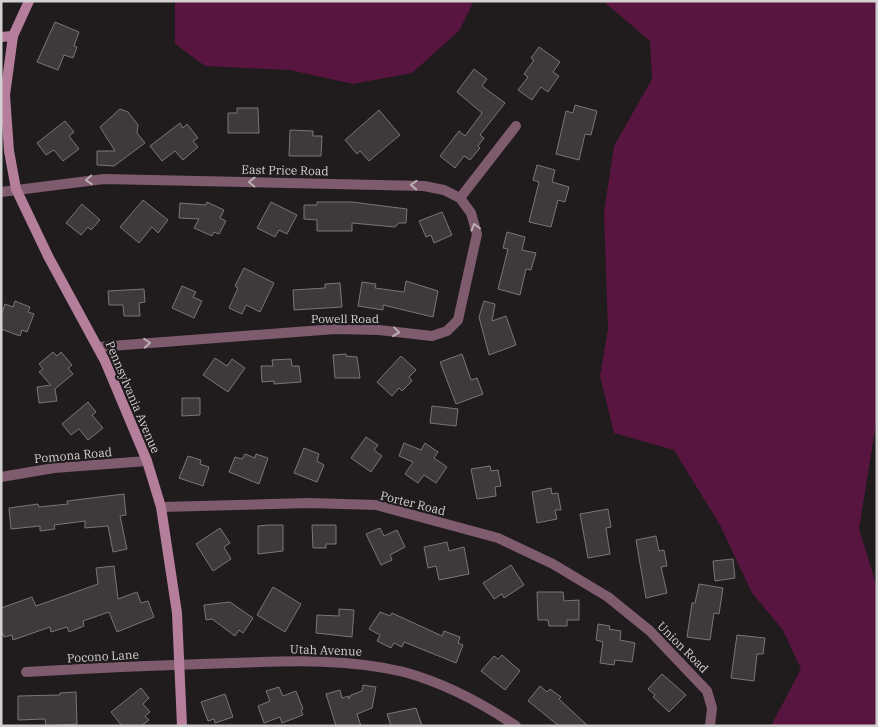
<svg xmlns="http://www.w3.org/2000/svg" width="878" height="727" viewBox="0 0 878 727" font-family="'IBM Plex Serif',serif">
<rect width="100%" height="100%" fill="#201c1e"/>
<g fill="#58153f">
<polygon points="175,1 474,1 459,31 412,73 353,84 290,70 205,66 175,44"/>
<polygon points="603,1 877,1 877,417 859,529 877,587 877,726 771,726 801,669 783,630 752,593 720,525 674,450 614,433 600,376 608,329 604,212 614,146 652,79 650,41"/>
</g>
<g fill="#3e3a3c" stroke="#7a7578">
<polygon points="55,22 79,32 74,46 77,47 73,58 64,55 58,70 37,62"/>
<polygon points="539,47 560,62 553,72 559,76 548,92 541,87 532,100 518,90 528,77 524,74 534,60 531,58"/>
<polygon points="474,69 487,79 482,86 505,103 480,135 484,138 478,146 480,148 470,160 464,156 455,168 440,156 459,131 465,136 482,113 457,92"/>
<polygon points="575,105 597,111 591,135 585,134 579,160 556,154 566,111 573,113"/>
<polygon points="237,108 258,108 259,133 228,133 228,113 237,113"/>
<polygon points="120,109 128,112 138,125 137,133 145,143 114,166 97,165 97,151 115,151 100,127"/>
<polygon points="379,110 400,135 369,161 360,151 357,154 345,140"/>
<polygon points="65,121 74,132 69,136 79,149 63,161 54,150 46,155 37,143"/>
<polygon points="180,123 183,128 187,124 198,138 193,141 198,147 183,160 175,151 162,161 150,146"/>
<polygon points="290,130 313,131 313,136 322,136 321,156 289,156"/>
<polygon points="537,165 555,170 552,182 569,187 565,202 558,200 551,227 529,222 539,182 533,180"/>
<polygon points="143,200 168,220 158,233 152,227 139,243 120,227"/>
<polygon points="207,202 224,210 220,218 226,221 219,234 214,232 212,236 194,228 199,219 179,218 180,203 206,205"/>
<polygon points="271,202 297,215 287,234 279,230 275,237 257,228"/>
<polygon points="317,202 352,202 407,209 406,223 399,223 395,227 352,223 352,231 317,231 317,220 304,219 304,205 317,205"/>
<polygon points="82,204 100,220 91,230 88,227 81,235 66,223"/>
<polygon points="442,212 452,235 434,243 431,235 426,237 419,221"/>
<polygon points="507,232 525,237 522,250 536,253 531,270 526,269 520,295 498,289 508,249 503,248"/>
<polygon points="244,268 274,283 260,312 246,305 242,314 229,308 238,288 235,286"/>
<polygon points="406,281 438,291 433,317 383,305 383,310 358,306 362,282 376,284 375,288 404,292"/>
<polygon points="340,283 342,307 294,310 293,290 325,288 325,284"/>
<polygon points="182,286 196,292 193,297 202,301 194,318 172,308"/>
<polygon points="144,289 145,302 139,303 140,316 124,316 123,305 109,305 108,291"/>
<polygon points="15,301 30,307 28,312 34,314 27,332 22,330 20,336 1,329 1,316 5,304 13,307"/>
<polygon points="484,301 495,304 492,321 506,316 516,345 489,355 479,317"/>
<polygon points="53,352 57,356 61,352 72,365 68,368 73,374 55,389 57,401 39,403 37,387 51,385 39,372 43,369 39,364"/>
<polygon points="346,354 346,356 357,357 360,378 335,378 333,355"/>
<polygon points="462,354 471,380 477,378 483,394 456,404 440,362"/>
<polygon points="401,356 416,370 409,377 412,381 402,391 399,388 392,396 377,382"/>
<polygon points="215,358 227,366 232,359 245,368 228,392 203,375"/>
<polygon points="291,359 292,366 299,366 301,382 274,384 274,381 262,382 261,366 273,366 272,360"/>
<polygon points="182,398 200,398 200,415 182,416"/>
<polygon points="88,402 96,412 92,415 103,428 88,440 79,429 71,435 62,424"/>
<polygon points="432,406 458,409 456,426 430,423"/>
<polygon points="366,437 378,445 374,450 382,456 371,472 351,458"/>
<polygon points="404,443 421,450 425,443 438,452 434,458 447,467 436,483 424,475 418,483 405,474 413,462 399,456"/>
<polygon points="304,448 319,454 317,461 324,465 317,482 294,473"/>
<polygon points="245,454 255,458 256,454 268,458 259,484 229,472 235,457 242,459"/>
<polygon points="188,456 201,460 200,464 209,467 203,486 179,478"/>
<polygon points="490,466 491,471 498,470 501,486 495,487 496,496 477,499 471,469"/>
<polygon points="551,488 552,494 558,493 561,510 555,510 557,519 537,523 532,492"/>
<polygon points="124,494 126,515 120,516 127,549 113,552 108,526 85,528 85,521 54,525 55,529 40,531 40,526 11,529 9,508 38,504 39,507 68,504 67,501"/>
<polygon points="608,509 611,527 606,528 610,554 588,558 580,514"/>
<polygon points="268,525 283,525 283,551 258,554 258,526"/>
<polygon points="312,525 336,525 336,544 326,544 326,548 313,548"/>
<polygon points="220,528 230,543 224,547 231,559 213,571 196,544"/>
<polygon points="380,528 384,536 397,530 405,547 390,555 392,560 381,565 366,534"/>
<polygon points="656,536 659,551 664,550 667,566 661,567 667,593 646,598 636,540"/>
<polygon points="447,542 449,551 464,547 469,574 439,580 436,566 428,568 424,547"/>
<polygon points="733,559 735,578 715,581 713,561"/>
<polygon points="511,565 524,585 504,598 502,594 494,599 483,583"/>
<polygon points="114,566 118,599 137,592 141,603 148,601 154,617 117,632 109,612 83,621 84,626 69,632 67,627 51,632 50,627 13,640 12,635 4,637 1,630 1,608 32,597 36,606 98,584 96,568"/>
<polygon points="699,584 723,588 719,614 714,613 710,640 687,637 692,603 695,603"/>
<polygon points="273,587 301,604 285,632 257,615"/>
<polygon points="537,592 563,592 564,601 579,600 579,620 567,620 567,626 549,626 548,620 538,620"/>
<polygon points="230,602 253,618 243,633 239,630 235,636 212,619 206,620 204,605"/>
<polygon points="339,609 354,610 352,637 316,633 317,615 339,616"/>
<polygon points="380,612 390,616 392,613 442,636 444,631 460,637 458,643 463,645 456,663 404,642 402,647 394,643 391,648 377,641 380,635 369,629"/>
<polygon points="598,624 610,626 609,629 621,631 620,640 635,643 632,662 615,660 614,665 600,663 603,642 596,640"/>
<polygon points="737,635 765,638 763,654 757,654 754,681 731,678"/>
<polygon points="502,655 520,671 505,690 481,671 494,656 498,659"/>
<polygon points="662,674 686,695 669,712 653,697 655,695 648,689"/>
<polygon points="363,685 376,687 372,708 357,714 361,726 336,726 326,694 340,690 342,698 349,696 349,699 351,695 362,691"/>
<polygon points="540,686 547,692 550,689 561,697 559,699 588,726 559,726 528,701"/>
<polygon points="279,687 283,696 296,691 303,709 301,710 303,715 282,723 280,717 264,723 258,706 270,701 266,691"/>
<polygon points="141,688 149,698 143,704 150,712 145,716 149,720 141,726 122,726 111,712"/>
<polygon points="76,692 77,724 46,726 45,719 18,720 18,696 60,695 60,693"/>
<polygon points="225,694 233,717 215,723 214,719 208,721 201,702"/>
<polygon points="416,708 422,726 391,726 387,714"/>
</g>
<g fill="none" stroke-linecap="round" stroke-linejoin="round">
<g stroke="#7e5b6d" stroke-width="10">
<polyline points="1,192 104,179 424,186 444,190 460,198 471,213 477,234 458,320 447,331 432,336 379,330 335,329 98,347"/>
<polyline points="460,198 516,126"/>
<polyline points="1,477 54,468 147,461"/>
<polyline points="161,507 309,503 376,505 498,538 553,564 608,597 650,631 707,691 712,708 710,726"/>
<path d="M26 672C94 668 163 665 231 663 289 661 347 658 404 672 444 683 482 703 516 726"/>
</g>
<g stroke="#b57e9b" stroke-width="10">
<polyline points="29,1 13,36 5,95 9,151 16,189 48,256 105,361 147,461 161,507 177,613 182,726"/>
<polyline points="1,37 13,36"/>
</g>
</g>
<defs><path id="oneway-chevron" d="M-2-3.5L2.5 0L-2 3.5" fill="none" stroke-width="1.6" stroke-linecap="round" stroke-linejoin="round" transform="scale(1.25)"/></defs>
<g stroke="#baaeb4">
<use href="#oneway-chevron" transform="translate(89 180) rotate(176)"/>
<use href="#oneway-chevron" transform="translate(252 182) rotate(-179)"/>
<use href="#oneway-chevron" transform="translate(414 185) rotate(-178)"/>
<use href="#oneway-chevron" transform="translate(475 227) rotate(-105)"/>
<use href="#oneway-chevron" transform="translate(396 332) rotate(6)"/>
<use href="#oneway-chevron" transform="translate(147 343) rotate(-5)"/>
</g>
<g text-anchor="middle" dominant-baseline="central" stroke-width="4.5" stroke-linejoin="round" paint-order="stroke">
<g font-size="12" fill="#d4d1d2" stroke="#201c1e">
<text transform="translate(285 170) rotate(1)">East Price Road</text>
<text x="345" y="318">Powell Road</text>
<text transform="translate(133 397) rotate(67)">Pennsylvania Avenue</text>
<text transform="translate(73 455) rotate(-5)">Pomona Road</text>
<text transform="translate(413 503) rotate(14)">Porter Road</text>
<text transform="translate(683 647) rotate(45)">Union Road</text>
<text transform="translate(326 650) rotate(2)">Utah Avenue</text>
<text transform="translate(103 656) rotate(-3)">Pocono Lane</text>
</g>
</g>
<rect width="878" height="727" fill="none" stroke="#d4d1d2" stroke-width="5"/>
</svg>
